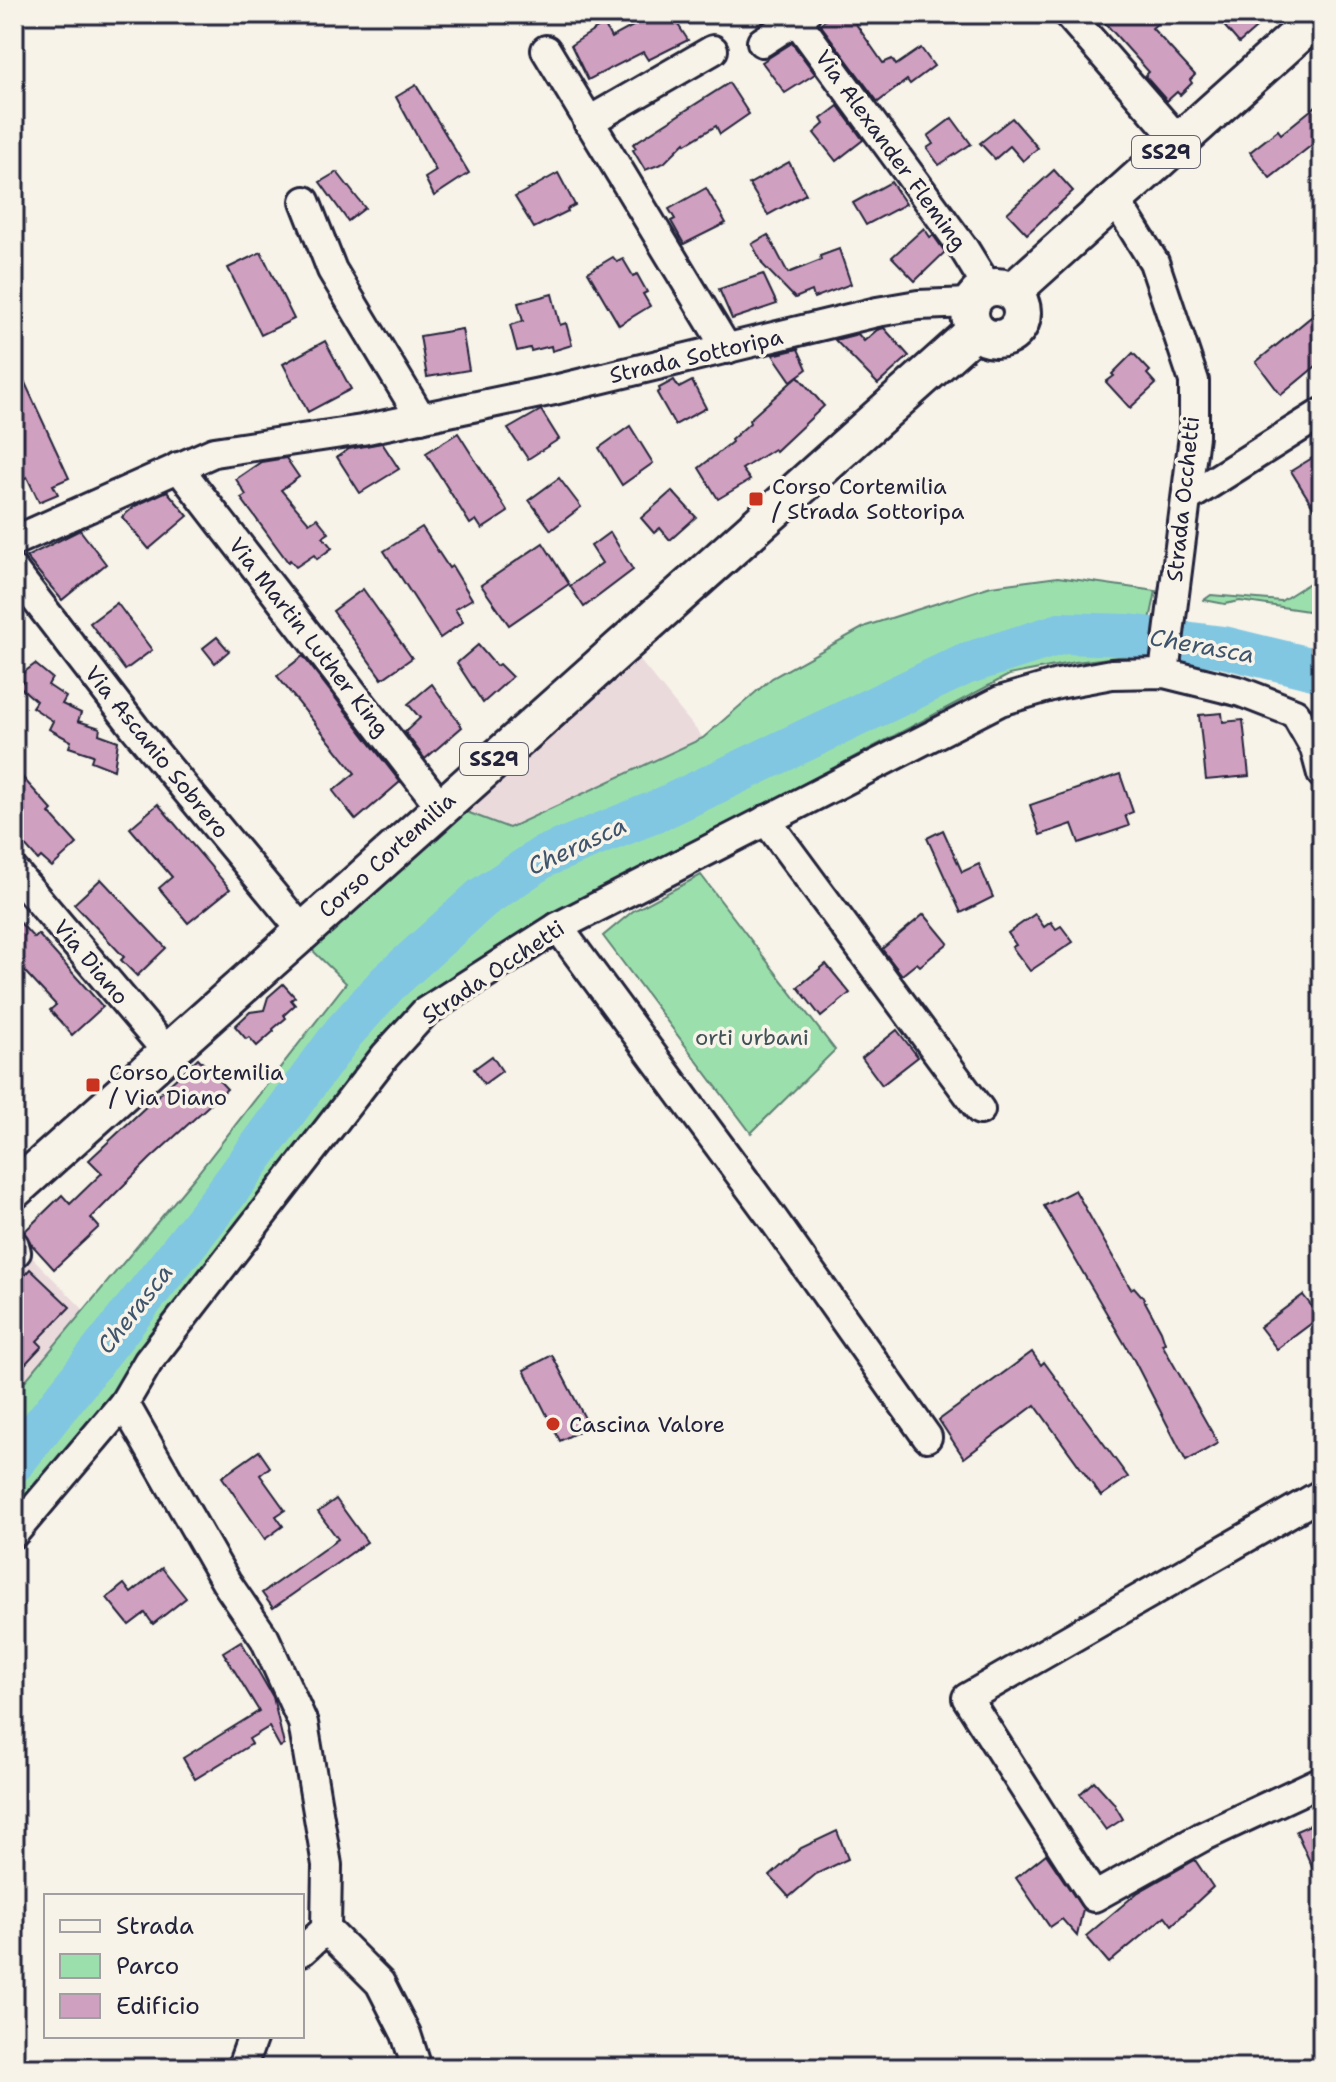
<svg xmlns="http://www.w3.org/2000/svg" width="1336" height="2082" viewBox="0 0 1336 2082" font-family="'Shantell Sans',sans-serif">
<rect width="100%" height="100%" fill="#f7f3e8"/>
<filter id="ink" filterUnits="userSpaceOnUse"><feTurbulence type="fractalNoise" baseFrequency=".0125" numOctaves="2"/><feDisplacementMap in="SourceGraphic" scale="16" xChannelSelector="R" yChannelSelector="G"/><feConvolveMatrix kernelMatrix="1 2 1 2 8 2 1 2 1" color-interpolation-filters="sRGB"/></filter>
<g filter="url(#ink)">
<g fill="#ebdadc">
<polygon points="633,652 703,738 509,828 456,808"/>
<polygon points="14,1239 84,1310 14,1394"/>
</g>
<g fill="#9be0ac" stroke="#5e8174" stroke-width="2">
<polygon points="1322,575 1322,613 1240,601 1225,604 1204,600 1211,595 1281,601"/>
<polygon points="1058,577 1156,591 1143,654 1075,662 1009,675 538,924 385,1035 264,1188 138,1355 125,1382 14,1511 14,1394 194,1178 346,983 304,942 456,808 509,828 703,738 772,678 866,626 991,586"/>
<polygon points="701,875 835,1050 751,1133 603,936 633,911"/>
</g>
<g fill="none" stroke-linecap="round" stroke-linejoin="round">
<polyline stroke="#81c7e2" stroke-width="42" points="14,1462 224,1196 344,1032 387,984 482,898 543,857 657,811 965,664 1063,633 1129,635 1223,647 1322,671"/>
</g>
<g fill="#d0a0c0" stroke="#22223b" stroke-width="2">
<polygon points="655,14 671,14 688,40 648,60 643,52 588,80 571,45 604,24 611,38"/>
<polygon points="834,14 849,14 883,63 892,59 896,65 921,48 934,66 910,84 907,80 878,102 820,24"/>
<polygon points="1115,14 1169,14 1152,28 1195,75 1190,80 1192,83 1180,95 1177,92 1167,101 1145,76 1149,72 1105,23"/>
<polygon points="1214,14 1272,14 1239,43"/>
<polygon points="792,43 815,74 785,93 762,62"/>
<polygon points="729,83 749,114 720,134 716,126 686,144 685,142 664,163 645,170 633,150 636,148 633,144"/>
<polygon points="416,85 469,173 434,196 425,178 436,171 396,97"/>
<polygon points="1322,101 1322,137 1270,178 1250,152 1278,130 1281,134"/>
<polygon points="838,106 863,140 836,161 814,133 824,124 821,119"/>
<polygon points="952,118 971,144 939,165 927,148 933,144 928,136"/>
<polygon points="1012,118 1038,148 1023,161 1010,146 995,159 980,143"/>
<polygon points="789,162 806,194 768,215 749,184"/>
<polygon points="1054,170 1073,191 1027,234 1007,213"/>
<polygon points="337,172 365,208 348,221 320,182"/>
<polygon points="558,173 575,205 567,209 568,211 534,228 515,197"/>
<polygon points="891,182 906,204 866,225 853,203"/>
<polygon points="706,188 726,223 684,244 671,221 675,219 669,209"/>
<polygon points="924,228 930,237 933,235 945,252 915,281 892,257"/>
<polygon points="768,235 788,273 821,260 820,256 839,249 851,284 814,298 812,291 795,298 763,265 752,244"/>
<polygon points="261,252 294,319 261,335 228,268"/>
<polygon points="613,257 617,262 623,259 633,276 637,274 647,292 643,294 650,306 619,325 588,272"/>
<polygon points="763,274 777,304 732,319 719,289"/>
<polygon points="552,294 560,325 566,323 572,345 552,351 551,346 531,351 530,348 517,351 510,325 523,321 518,303"/>
<polygon points="1311,317 1322,331 1322,361 1281,395 1256,362"/>
<polygon points="884,328 909,356 878,384 835,340 858,334 864,341 877,330"/>
<polygon points="462,329 469,370 427,377 420,336"/>
<polygon points="325,341 351,389 308,412 283,364"/>
<polygon points="798,349 807,369 791,381 773,355"/>
<polygon points="1133,353 1150,371 1147,374 1156,384 1130,408 1106,382 1114,376 1112,374"/>
<polygon points="14,359 69,478 53,485 58,494 39,502 27,477 14,484"/>
<polygon points="798,376 824,406 776,451 774,449 742,469 750,480 718,499 699,468 732,442 731,440 750,423 749,420"/>
<polygon points="674,380 679,388 692,381 706,408 675,425 657,393 660,391 659,388"/>
<polygon points="541,410 559,439 528,459 508,429"/>
<polygon points="630,426 653,463 622,485 599,448"/>
<polygon points="458,433 508,512 482,529 476,520 470,524 426,453"/>
<polygon points="382,443 399,469 360,493 337,457 349,449"/>
<polygon points="1322,452 1322,521 1291,471"/>
<polygon points="286,458 299,477 281,490 309,523 317,518 329,533 323,537 332,548 317,559 314,555 296,567 290,560 288,562 241,498 246,495 236,479 261,462"/>
<polygon points="559,478 581,507 551,530 529,500"/>
<polygon points="167,491 188,516 149,549 122,517 135,506"/>
<polygon points="672,491 696,517 670,540 660,528 654,533 641,518"/>
<polygon points="422,527 449,568 452,566 472,599 455,609 463,622 440,638 384,551"/>
<polygon points="80,530 106,564 62,600 26,557"/>
<polygon points="610,532 633,570 584,607 570,586 602,563 591,546"/>
<polygon points="543,543 569,584 509,625 481,585"/>
<polygon points="363,589 412,658 382,679 333,611"/>
<polygon points="117,603 152,650 125,670 90,623"/>
<polygon points="217,637 229,651 215,663 203,648"/>
<polygon points="478,645 496,666 499,664 512,677 483,703 457,663"/>
<polygon points="303,656 400,782 356,820 333,791 355,773 277,676"/>
<polygon points="35,664 52,678 48,685 66,697 62,704 81,713 78,721 100,728 99,734 118,741 114,770 91,761 93,755 69,747 71,741 49,729 53,721 32,707 36,701 18,685 23,681 19,676"/>
<polygon points="432,684 462,727 425,759 405,732 420,718 408,704"/>
<polygon points="1222,713 1223,722 1243,720 1249,776 1206,780 1199,715"/>
<polygon points="14,768 52,810 49,813 77,844 52,867 41,857 38,860 22,842 25,840 14,827"/>
<polygon points="1120,774 1133,812 1125,815 1129,826 1079,843 1072,824 1040,835 1030,805"/>
<polygon points="158,804 230,889 188,923 159,888 172,877 130,828"/>
<polygon points="943,830 962,872 979,864 993,897 961,913 927,838"/>
<polygon points="101,879 166,948 137,976 121,960 124,957 74,904"/>
<polygon points="924,914 948,943 920,966 917,963 902,975 882,949"/>
<polygon points="1035,914 1044,927 1051,922 1056,929 1061,926 1073,942 1030,971 1012,947 1016,945 1008,933"/>
<polygon points="14,916 34,938 38,934 103,1007 72,1035 50,1010 56,1005 14,960"/>
<polygon points="826,964 850,993 821,1017 798,987"/>
<polygon points="283,984 295,997 291,1000 295,1005 284,1015 286,1018 273,1029 274,1031 257,1046 249,1037 246,1039 235,1026 250,1012 264,1010 268,997"/>
<polygon points="897,1030 918,1057 882,1085 862,1058"/>
<polygon points="492,1056 502,1071 484,1084 474,1069"/>
<polygon points="198,1058 227,1089 150,1159 91,1218 99,1227 54,1269 32,1245 24,1232 62,1195 70,1204 102,1173 89,1160"/>
<polygon points="1075,1190 1131,1289 1134,1287 1142,1296 1161,1331 1165,1343 1162,1344 1218,1443 1186,1461 1134,1360 1044,1206"/>
<polygon points="30,1269 70,1307 37,1341 42,1346 14,1376 14,1287"/>
<polygon points="1303,1295 1320,1317 1277,1349 1260,1327"/>
<polygon points="1032,1352 1041,1365 1044,1362 1128,1477 1101,1496 1035,1405 964,1458 939,1420"/>
<polygon points="552,1355 589,1426 560,1441 524,1370"/>
<polygon points="259,1451 270,1467 260,1475 285,1510 276,1516 283,1526 265,1539 222,1477"/>
<polygon points="336,1499 367,1542 273,1608 262,1593 338,1539 318,1512"/>
<polygon points="162,1568 186,1598 153,1624 145,1613 129,1625 107,1598 124,1584 131,1593"/>
<polygon points="241,1641 273,1697 284,1745 280,1747 269,1727 249,1739 252,1744 195,1779 183,1758 259,1711 223,1652"/>
<polygon points="1094,1781 1113,1802 1123,1819 1106,1830 1080,1794"/>
<polygon points="1317,1822 1322,1833 1322,1889 1296,1831"/>
<polygon points="837,1831 848,1859 816,1874 789,1897 770,1876 801,1848"/>
<polygon points="1046,1854 1083,1909 1077,1936 1062,1919 1050,1927 1016,1878"/>
<polygon points="1195,1860 1213,1887 1172,1925 1165,1916 1109,1963 1086,1936 1137,1893"/>
</g>
<g fill="none" stroke-linecap="round" stroke-linejoin="round">
<defs>
<g id="minor">
<polyline points="792,14 964,249 988,288"/>
<polyline points="1068,14 1179,141"/>
<polyline points="762,42 805,14"/>
<polyline points="546,50 727,349"/>
<polyline points="588,122 713,50"/>
<polyline points="1115,199 1154,262 1194,381 1194,436 1164,673"/>
<polyline points="305,201 332,270 421,418"/>
<polyline points="178,467 441,807"/>
<polyline points="1187,498 1322,413"/>
<polyline points="14,541 214,452 362,430 554,390 877,312 918,305 972,303"/>
<polyline points="14,571 135,728 302,930"/>
<polyline points="766,820 980,1110"/>
<polyline points="14,871 169,1054"/>
<polyline points="558,927 773,1219 927,1437"/>
<polyline points="14,1245 16,1252 14,1254"/>
<polyline points="124,1403 226,1582 265,1639 303,1723 327,1865 326,1929 302,1951"/>
<polyline points="1322,1494 967,1698 1094,1897 1202,1837 1322,1781"/>
<polyline points="14,1533 124,1403 148,1362 385,1056 425,1012 558,927 1000,701 1058,684 1112,674 1164,673 1241,692 1295,713 1315,748 1322,774"/>
<polyline points="326,1929 380,1983 406,2034 417,2068"/>
<polyline points="245,2068 244,2061 253,2036"/>
</g>
<g id="major">
<circle cx="996" cy="313" r="26"/>
<polyline points="1012,292 1321,14"/>
<polyline points="14,1190 976,330"/>
</g>
</defs>
<use href="#minor" stroke="#22223b" stroke-width="34"/>
<use href="#major" stroke="#22223b" stroke-width="42"/>
<use href="#minor" stroke="#f7f3e8" stroke-width="28"/>
<use href="#major" stroke="#f7f3e8" stroke-width="36"/>
</g>
</g>
<g fill="#c8321e" stroke="#f7f3e8" stroke-width="3">
<rect x="748" y="491" width="16" height="16" rx="4"/>
<rect x="85" y="1077" width="16" height="16" rx="4"/>
<circle cx="553" cy="1424" r="8"/>
</g>
<g text-anchor="middle" dominant-baseline="central" stroke-width="7" stroke-linejoin="round" paint-order="stroke">
<g fill="#f7f3e8" stroke="#62616f" stroke-width="2">
<rect x="1132" y="136" width="68" height="32" rx="6"/>
<rect x="460" y="743" width="68" height="32" rx="6"/>
</g>
<g font-size="20" font-weight="bold" fill="#22223b">
<text x="1166" y="152">SS29</text>
<text x="494" y="759">SS29</text>
</g>
<g font-size="22" fill="#22223b" stroke="#f7f3e8">
<text transform="translate(891 150) rotate(54)">Via Alexander Fleming</text>
<text transform="translate(696 356) rotate(-13)">Strada Sottoripa</text>
<text transform="translate(1183 499) rotate(-84)">Strada Occhetti</text>
<text transform="translate(309 637) rotate(52)">Via Martin Luther King</text>
<text transform="translate(157 752) rotate(51)">Via Ascanio Sobrero</text>
<text transform="translate(387 855) rotate(-42)">Corso Cortemilia</text>
<text transform="translate(91 962) rotate(50)">Via Diano</text>
<text transform="translate(493 972) rotate(-34)">Strada Occhetti</text>
</g>
<g font-size="22" fill="#22223b" stroke="#f7f3e8" text-anchor="start">
<text x="772" y="486">Corso Cortemilia<tspan x="772" dy="25">/ Strada Sottoripa</tspan></text>
<text x="109" y="1072">Corso Cortemilia<tspan x="109" dy="25">/ Via Diano</tspan></text>
<text x="569" y="1424">Cascina Valore</text>
</g>
<g font-size="22" fill="#405257" stroke="#f7f3e8">
<text x="752" y="1037">orti urbani</text>
</g>
<g font-size="24" font-style="italic" fill="#3e546d" stroke="#f7f3e8">
<text transform="translate(1202 646) rotate(10)">Cherasca</text>
<text transform="translate(577 846) rotate(-25)">Cherasca</text>
<text transform="translate(135 1309) rotate(-52)">Cherasca</text>
</g>
</g>
<rect width="1336" height="2082" fill="none" stroke="#f7f3e8" stroke-width="48"/>
<rect x="24" y="24" width="1288" height="2034" fill="none" stroke="#22223b" stroke-width="3" filter="url(#ink)"/>
<rect x="44" y="1894" width="260" height="144" fill="#f7f3e8" stroke="#a29fa3" stroke-width="2"/>
<rect x="60" y="1920" width="40" height="12" fill="#f7f3e8" stroke="#a29fa3" stroke-width="2"/>
<text x="116" y="1934" font-size="24" fill="#22223b">Strada</text>
<rect x="60" y="1954" width="40" height="24" fill="#9be0ac" stroke="#a29fa3" stroke-width="2"/>
<text x="116" y="1974" font-size="24" fill="#22223b">Parco</text>
<rect x="60" y="1994" width="40" height="24" fill="#d0a0c0" stroke="#a29fa3" stroke-width="2"/>
<text x="116" y="2014" font-size="24" fill="#22223b">Edificio</text>
</svg>
